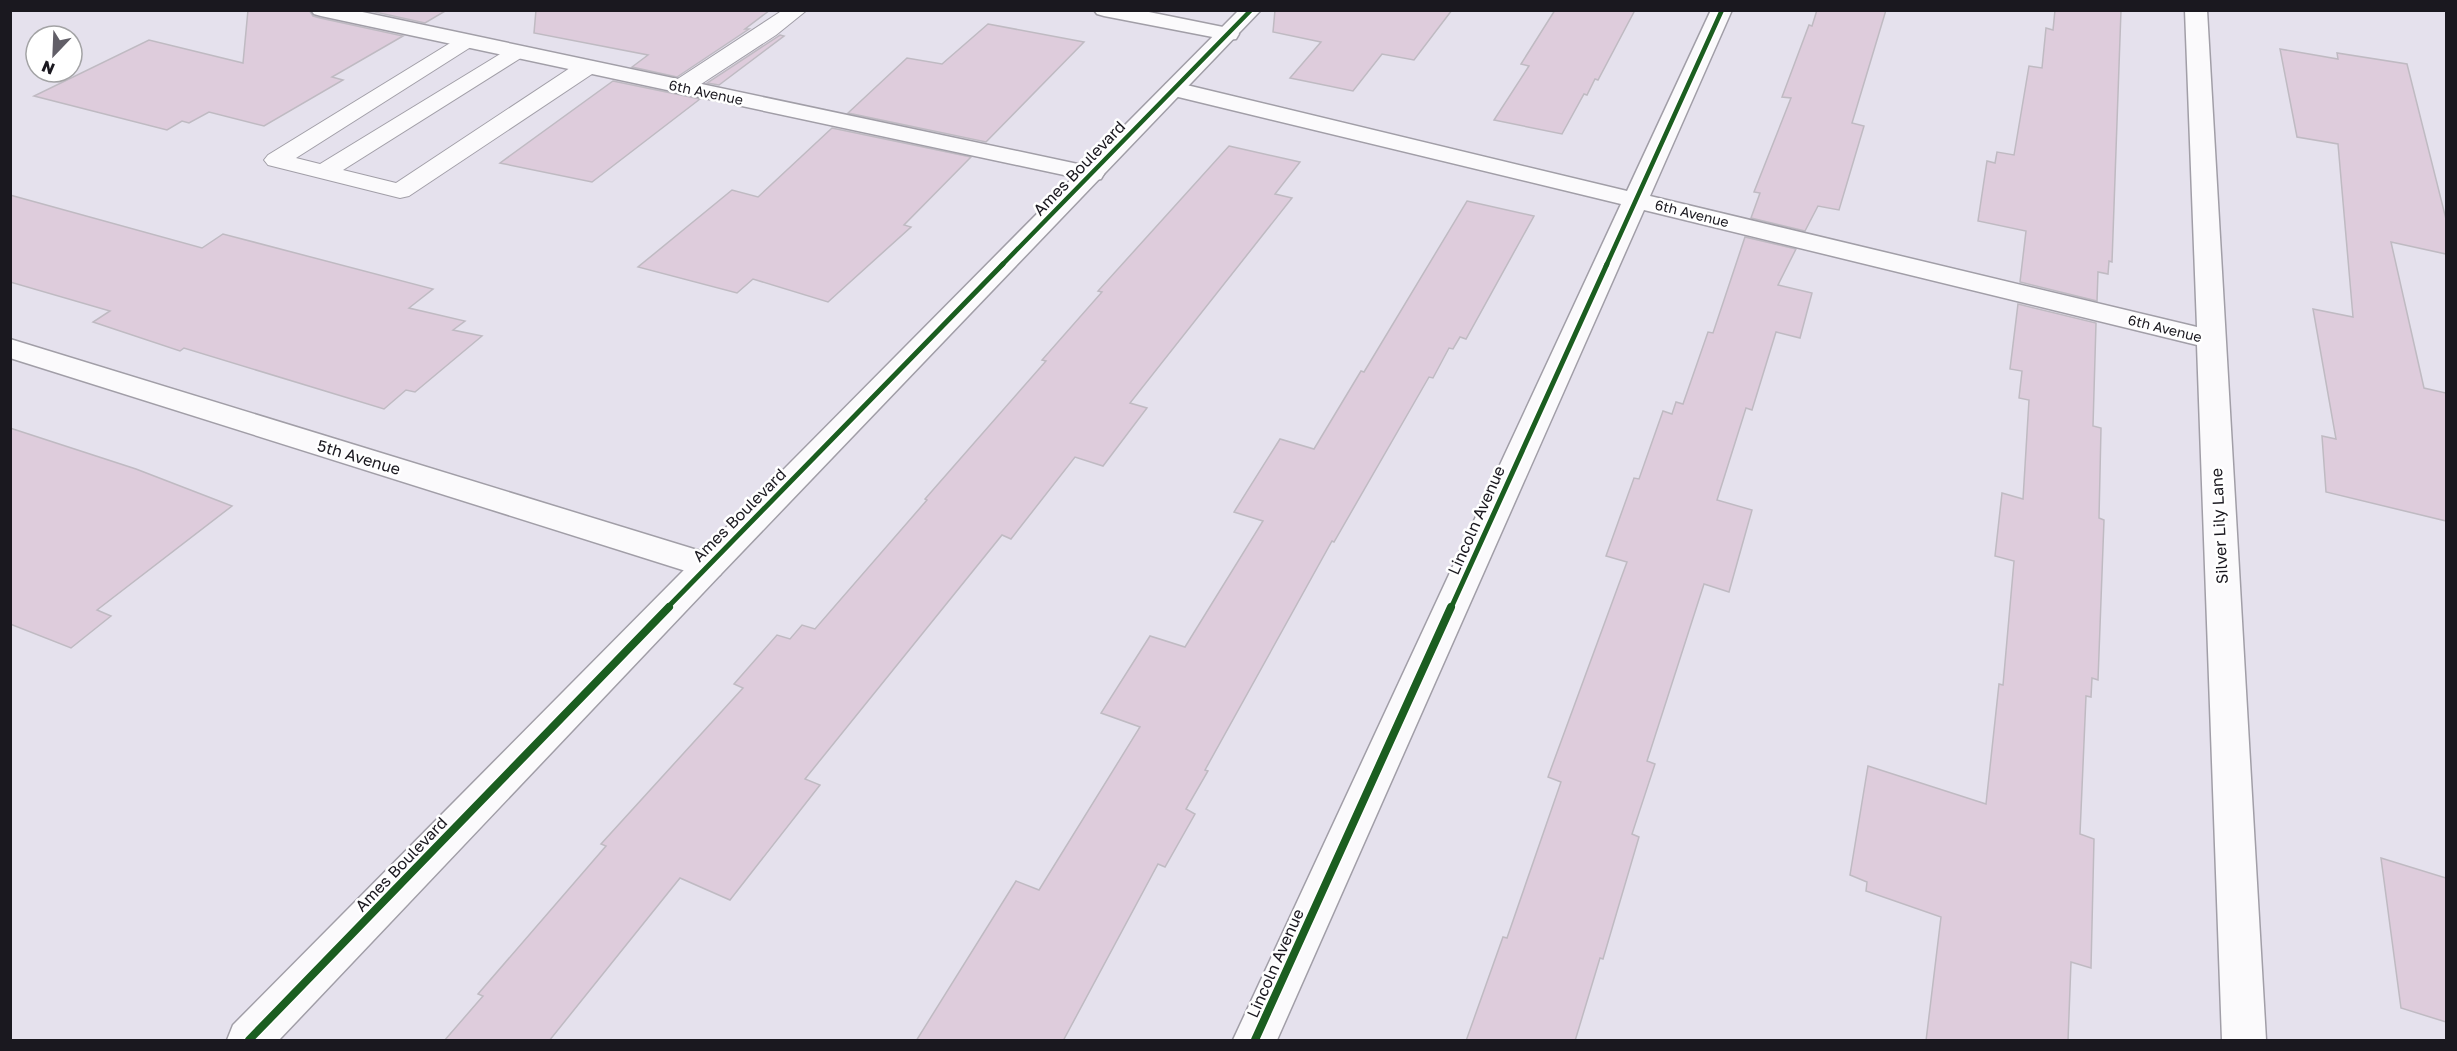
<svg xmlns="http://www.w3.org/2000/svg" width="2457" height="1051" viewBox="0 0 2457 1051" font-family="'Golos Text',sans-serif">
<rect width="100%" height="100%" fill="#e5e1ed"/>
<g fill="#deccdc" stroke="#bfbac2" stroke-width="1.5">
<polygon points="248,10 309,10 313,16 320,18 403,36 332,77 343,80 264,126 209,112 189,123 182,121 167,130 34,96 149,40 243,63"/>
<polygon points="366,10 447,10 425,23"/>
<polygon points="536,10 770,10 745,29 749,29 677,77 632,67 648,55 534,33"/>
<polygon points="1275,10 1452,10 1414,60 1382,54 1353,91 1290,78 1321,42 1273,32"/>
<polygon points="1555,10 1635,10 1598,80 1595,79 1587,95 1584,94 1562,134 1494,120 1529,66 1521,64"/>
<polygon points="1817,10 1886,10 1852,123 1864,126 1839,210 1818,206 1805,231 1751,218 1760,193 1754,192 1791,98 1782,97 1809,25 1812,26"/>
<polygon points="2055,10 2121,10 2112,262 2109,261 2108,274 2098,272 2097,301 2020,282 2026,231 1978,221 1987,161 1995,163 1997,152 2014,155 2029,66 2042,68 2046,28 2053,30"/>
<polygon points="988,24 1084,42 986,142 848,113 907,58 942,64"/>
<polygon points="780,35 784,36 719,85 707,83"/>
<polygon points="2280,49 2338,59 2337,53 2407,64 2446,219 2446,254 2391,242 2424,388 2446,393 2446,521 2326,492 2322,436 2336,439 2313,309 2353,317 2338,144 2297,137"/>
<polygon points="613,81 700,99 592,182 500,163"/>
<polygon points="832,128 971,157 904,225 911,227 828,302 753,279 737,293 638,267 732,190 758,197"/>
<polygon points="1229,146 1300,162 1275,194 1292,198 1130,403 1147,408 1103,466 1075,457 1011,539 1002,535 805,779 820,785 730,900 680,878 549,1041 444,1041 483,996 478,994 606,846 601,844 743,688 734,684 777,635 790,639 802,625 815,629 927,500 925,499 1046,361 1042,360 1102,292 1098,291"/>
<polygon points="10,195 202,248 223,234 433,289 409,308 465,321 453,330 482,336 415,392 406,390 384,409 184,348 180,351 93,322 110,311 10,282"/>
<polygon points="1467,201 1534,216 1466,339 1460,337 1453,349 1449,348 1433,378 1429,377 1334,542 1332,541 1205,770 1208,771 1186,809 1195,814 1165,867 1158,864 1063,1041 916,1041 1016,881 1039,890 1140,727 1101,713 1150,636 1185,647 1263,521 1234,512 1280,439 1314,449 1361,371 1364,372"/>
<polygon points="1745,237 1796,249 1778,285 1812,293 1800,338 1776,332 1752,410 1746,408 1717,500 1752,510 1729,592 1704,584 1647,761 1655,764 1632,834 1639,837 1603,959 1600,958 1575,1041 1466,1041 1503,937 1507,938 1561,782 1548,777 1627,562 1606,556 1634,478 1639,479 1663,411 1672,414 1676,402 1683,404 1708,332 1713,333"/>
<polygon points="2018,304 2096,323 2093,426 2101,428 2099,518 2104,520 2098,680 2092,678 2091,697 2086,696 2080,834 2094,839 2091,968 2071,962 2068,1041 1926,1041 1941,917 1866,891 1867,882 1850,875 1868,766 1986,804 1999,684 2003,685 2014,561 1995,556 2002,493 2023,499 2029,400 2019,398 2022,371 2010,369"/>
<polygon points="10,428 136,469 232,506 97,610 111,616 71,648 10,624"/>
<polygon points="2381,858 2446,878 2446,1022 2401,1008"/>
</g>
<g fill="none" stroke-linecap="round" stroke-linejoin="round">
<defs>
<g id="service">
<polygon points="783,10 807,10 776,35 689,92 681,94 673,92 670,87 673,82"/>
<polygon points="467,35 474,37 477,41 474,45 296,158 320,164 510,48 517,46 524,48 528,52 524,56 343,170 396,183 579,62 587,61 595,62 598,67 595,72 409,196 400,198 268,165 264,160 268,155 460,37"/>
</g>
<g id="minor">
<polygon points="311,10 353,10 1092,167 1101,169 1104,174 1101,179 1092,181 321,16 314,14"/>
<polygon points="1094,10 1139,10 1228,28 1236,29 1239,34 1236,39 1228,40 1104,16 1097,14"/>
<polygon points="1711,10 1732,10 1650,196 2197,327 2185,10 2207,10 2266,1040 2222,1040 2197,345 1644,210 1277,1040 1233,1040 1621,204 1166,94 1163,89 1166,84 1174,82 1627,191"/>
<polygon points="10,339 720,557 725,566 720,575 708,578 10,358"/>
</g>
<polygon id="tertiary" points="1239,10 1261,10 720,575 279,1040 227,1040 233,1025"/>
</defs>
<use href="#service" stroke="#a19ea7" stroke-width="2"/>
<use href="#minor" stroke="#a19ea7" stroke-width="3"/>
<use href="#tertiary" stroke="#a19ea7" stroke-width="3"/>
<use href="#service" fill="#fbfafc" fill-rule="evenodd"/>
<use href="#minor" fill="#fbfafc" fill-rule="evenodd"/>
<use href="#tertiary" fill="#fbfafc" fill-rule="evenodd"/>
<defs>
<g id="cycleway-far2">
<polyline points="1001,266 1251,10"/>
<polyline points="1606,266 1722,10"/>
</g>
<g id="cycleway-far1">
<polyline points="667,608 1003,264"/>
<polyline points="1451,608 1607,264"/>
</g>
<g id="cycleway">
<polyline points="249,1040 669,607"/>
<polyline points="1255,1040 1451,607"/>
</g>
</defs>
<use href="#cycleway-far2" stroke="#fff" stroke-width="8"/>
<use href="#cycleway-far1" stroke="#fff" stroke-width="9"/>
<use href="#cycleway" stroke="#fff" stroke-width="11"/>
<use href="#cycleway-far2" stroke="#1b5e20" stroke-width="4.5"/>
<use href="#cycleway-far1" stroke="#1b5e20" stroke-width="5"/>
<use href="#cycleway" stroke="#1b5e20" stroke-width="8"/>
</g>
<g text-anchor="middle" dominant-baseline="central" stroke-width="5" stroke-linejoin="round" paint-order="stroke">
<g font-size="14" fill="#1a181f" stroke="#fff">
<text transform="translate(706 92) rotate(12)">6th Avenue</text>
<text transform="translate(1692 213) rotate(14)">6th Avenue</text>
<text transform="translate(2165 328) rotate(14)">6th Avenue</text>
</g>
<g font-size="16" fill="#1a181f" stroke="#fff">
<text transform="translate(1079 168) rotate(-46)">Ames Boulevard</text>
<text transform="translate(359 457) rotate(17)">5th Avenue</text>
<text transform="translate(739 515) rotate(-45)">Ames Boulevard</text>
<text transform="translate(1476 520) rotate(-66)">Lincoln Avenue</text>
<text transform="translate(2219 526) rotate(-93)">Silver Lily Lane</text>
<text transform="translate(401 864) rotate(-46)">Ames Boulevard</text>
<text transform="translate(1275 963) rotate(-66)">Lincoln Avenue</text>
</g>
</g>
<rect width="2457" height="1051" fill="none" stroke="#1a181f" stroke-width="24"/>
<g transform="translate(54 54) rotate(203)"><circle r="28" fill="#ffffff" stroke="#a3a3a5" stroke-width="1.5"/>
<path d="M0-4.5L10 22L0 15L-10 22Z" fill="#615e67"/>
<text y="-9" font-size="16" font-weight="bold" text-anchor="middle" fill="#1a181f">N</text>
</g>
</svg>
